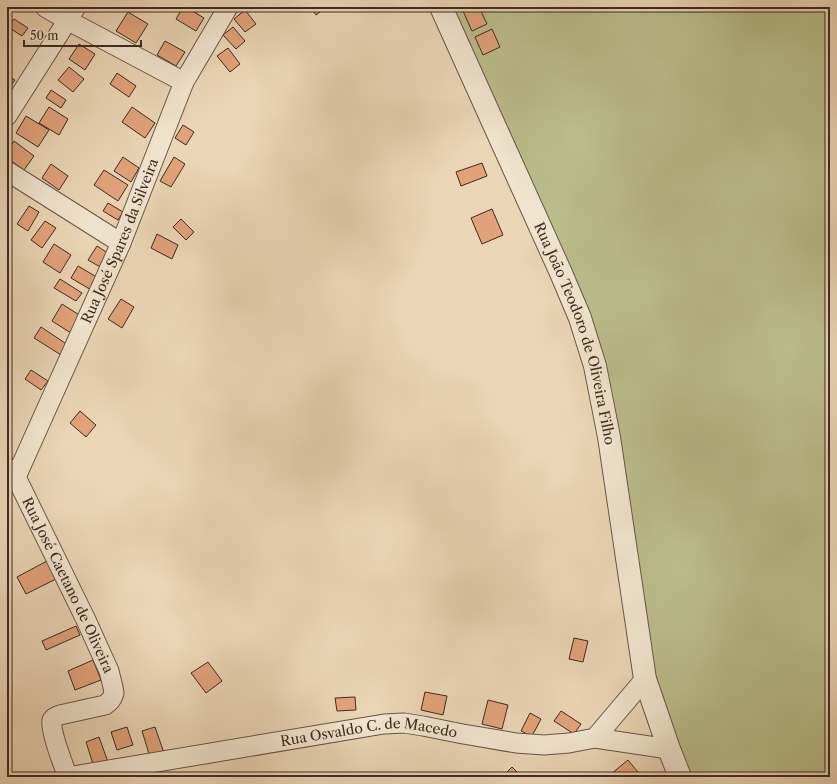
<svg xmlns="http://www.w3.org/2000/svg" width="837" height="784" viewBox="0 0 837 784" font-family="'Libre Caslon Text',serif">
<rect width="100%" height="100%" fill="#ead5b4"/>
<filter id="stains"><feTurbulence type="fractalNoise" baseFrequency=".005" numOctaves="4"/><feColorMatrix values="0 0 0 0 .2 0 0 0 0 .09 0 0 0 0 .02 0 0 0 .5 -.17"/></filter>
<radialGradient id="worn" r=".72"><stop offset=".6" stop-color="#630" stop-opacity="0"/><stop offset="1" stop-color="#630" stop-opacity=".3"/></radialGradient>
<polygon fill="#babc8b" stroke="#7c7456" points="442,7 830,7 830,777 680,777 669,749 595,366"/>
<g fill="#e1a279" stroke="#3f2b21">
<polygon points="183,7 186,7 204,18 196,31 176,19"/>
<polygon points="310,7 327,7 316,15"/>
<polygon points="472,7 479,7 487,24 472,31 463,11"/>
<polygon points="245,10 256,24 245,32 234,19"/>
<polygon points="128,12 148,24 136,43 116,31"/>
<polygon points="14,19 28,28 22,36 8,27"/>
<polygon points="233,27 245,41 236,49 223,35"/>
<polygon points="492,29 500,47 483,55 475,37"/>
<polygon points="165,41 185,52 176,66 157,55"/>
<polygon points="79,44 95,54 85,70 69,59"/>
<polygon points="228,48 240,64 230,72 217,56"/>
<polygon points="69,67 84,79 73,92 58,80"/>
<polygon points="117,73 136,86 129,97 110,84"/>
<polygon points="7,75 15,80 7,91"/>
<polygon points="51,90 66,100 61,108 46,98"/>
<polygon points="49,107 68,119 59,135 39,123"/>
<polygon points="132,107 155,123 145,138 122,122"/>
<polygon points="26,116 49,130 38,147 16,133"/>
<polygon points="183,125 194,132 186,145 175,138"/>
<polygon points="14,141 34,156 24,170 7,158 7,151"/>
<polygon points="123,157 139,168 131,182 114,171"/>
<polygon points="174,157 185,164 171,187 160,181"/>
<polygon points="482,163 487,176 461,186 456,172"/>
<polygon points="51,164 68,176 59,190 42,178"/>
<polygon points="104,170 128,185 118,201 94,185"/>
<polygon points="108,203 123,212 118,220 103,211"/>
<polygon points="29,206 39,212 28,231 17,224"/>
<polygon points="492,209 503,235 482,244 471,218"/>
<polygon points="181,219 194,232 186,240 173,227"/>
<polygon points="45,221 56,228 42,248 31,240"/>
<polygon points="157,234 178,245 172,259 151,248"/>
<polygon points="54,244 71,255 60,273 43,262"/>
<polygon points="97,246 111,255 102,268 88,260"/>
<polygon points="78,266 100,279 93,291 71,278"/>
<polygon points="60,279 82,293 76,301 54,288"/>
<polygon points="121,299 134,307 122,328 108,319"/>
<polygon points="62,304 84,318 74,335 52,321"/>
<polygon points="41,327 68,345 61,355 34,338"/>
<polygon points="31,370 48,381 41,390 25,379"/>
<polygon points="80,411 96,425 86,437 70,423"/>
<polygon points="47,561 56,579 26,594 17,577"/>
<polygon points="76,626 80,635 46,650 42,641"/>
<polygon points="574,638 588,641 583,662 569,659"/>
<polygon points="93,660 101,680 75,690 68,671"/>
<polygon points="208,662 222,681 206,693 191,673"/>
<polygon points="425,692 447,696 443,715 421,710"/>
<polygon points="355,697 356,710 337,711 335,698"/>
<polygon points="488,700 508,705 502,729 482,724"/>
<polygon points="561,711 581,724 574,734 554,721"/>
<polygon points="530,713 541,719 532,736 521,731"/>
<polygon points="127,727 133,745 117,750 111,732"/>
<polygon points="155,727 164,753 150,757 142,731"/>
<polygon points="99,737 108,762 94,767 86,742"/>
<polygon points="628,760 642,777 613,777 611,774"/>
<polygon points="512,767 522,777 502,777"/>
</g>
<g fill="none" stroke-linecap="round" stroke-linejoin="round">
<defs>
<g id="minor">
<polyline points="45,7 67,20 184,82"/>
<polyline points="7,116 76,7"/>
<polyline points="7,171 121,243"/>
<path id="s1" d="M8 468 16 477 86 620 109 671 113 687 114 693 112 698 110 701 105 705 60 715C57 716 54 717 52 720 49 728 64 767 68 777"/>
<path id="s2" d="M16 477 121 243 184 82 228 7"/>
<polyline points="595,738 669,749"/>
<path id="s3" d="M67 777 384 724 404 723 423 726 463 734 516 743 544 745 569 743 595 738 645 679"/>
</g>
<g id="tertiary">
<path id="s4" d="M441 7 561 273 580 318 595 366 609 437 645 679 669 749 680 777"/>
</g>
</defs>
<use href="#minor" stroke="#6a5646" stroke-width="21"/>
<use href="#tertiary" stroke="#6a5646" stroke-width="24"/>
<use href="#minor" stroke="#f1e4ce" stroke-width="19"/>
<use href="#tertiary" stroke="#f1e4ce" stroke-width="22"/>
</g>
<g text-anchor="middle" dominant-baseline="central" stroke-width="3" stroke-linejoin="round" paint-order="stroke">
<g font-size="14" fill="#3f2b21" stroke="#f1e4ce">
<text stroke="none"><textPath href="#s2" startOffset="258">Rua José Spares da Silveira</textPath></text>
<text stroke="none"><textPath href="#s4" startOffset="354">Rua João Teodoro de Oliveira Filho</textPath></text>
<text stroke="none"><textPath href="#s1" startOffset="132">Rua José Caetano de Oliveira</textPath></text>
<text stroke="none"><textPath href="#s3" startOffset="306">Rua Osvaldo C. de Macedo</textPath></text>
</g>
</g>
<rect width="837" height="784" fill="none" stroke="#ead5b4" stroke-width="24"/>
<rect x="8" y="8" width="821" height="768" fill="none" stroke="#3f2b21" stroke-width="2"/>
<rect x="12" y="12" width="813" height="760" fill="none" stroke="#3f2b21"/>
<path d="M24 40v6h117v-6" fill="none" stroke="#3f2b21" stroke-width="2"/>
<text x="30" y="40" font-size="12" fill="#3f2b21" stroke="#f1e4ce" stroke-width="3" paint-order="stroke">50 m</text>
<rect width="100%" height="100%" filter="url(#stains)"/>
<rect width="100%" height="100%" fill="url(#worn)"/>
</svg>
